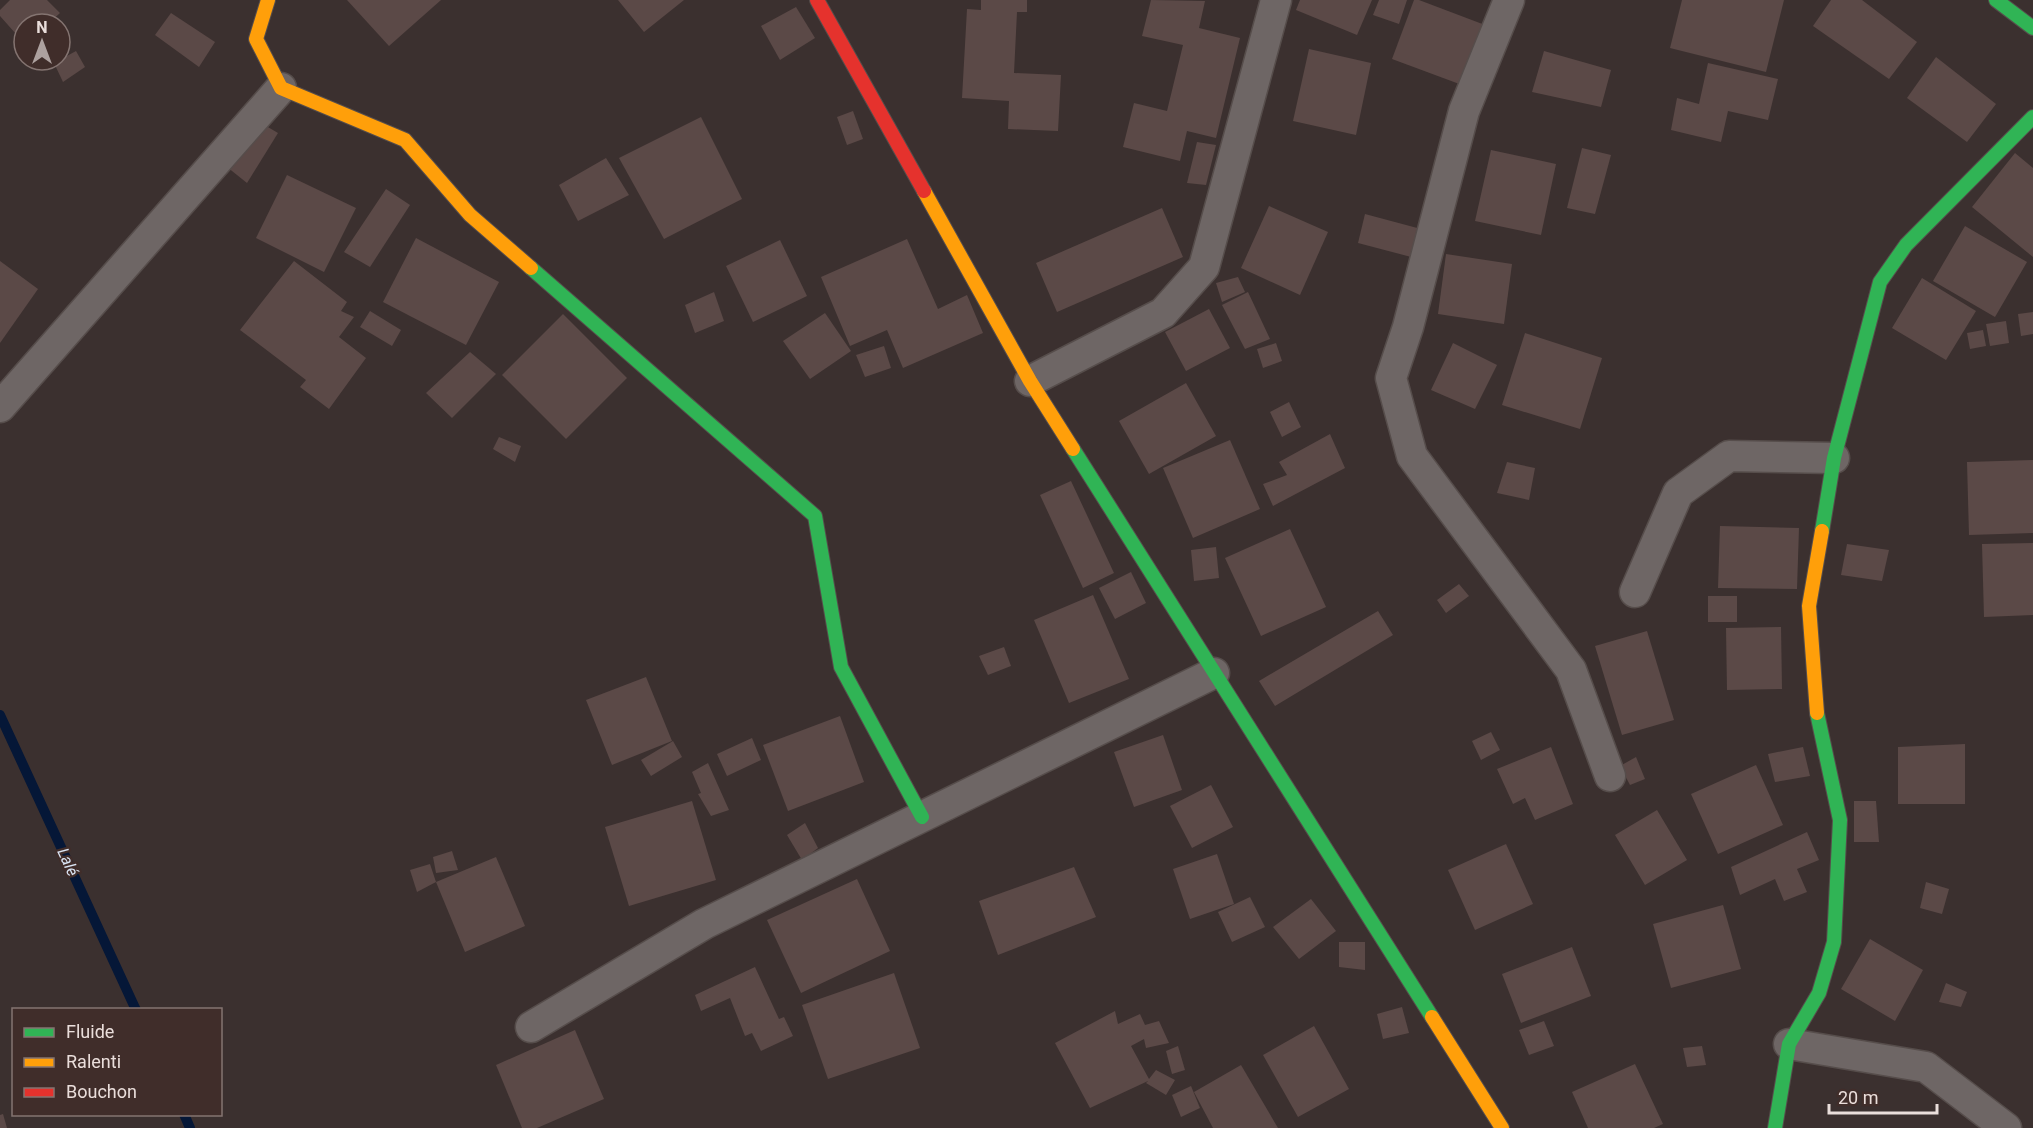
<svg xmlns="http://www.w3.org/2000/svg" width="2033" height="1128" viewBox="0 0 2033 1128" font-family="Roboto,sans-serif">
<rect width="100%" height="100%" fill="#3b302f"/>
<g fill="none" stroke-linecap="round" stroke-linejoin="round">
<g stroke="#051737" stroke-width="10">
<polyline points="0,715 136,1010"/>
<polyline points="184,1114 190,1128"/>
</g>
</g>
<g fill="#5b4947">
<polygon points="10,0 47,0 60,13 48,24 24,24 24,43 0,16 0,10"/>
<polygon points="347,0 441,0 389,46"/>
<polygon points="618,0 684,0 644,32"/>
<polygon points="981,0 1027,0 1027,12 1017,12 1014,73 1061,75 1058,131 1008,129 1009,101 962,98 967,9 981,10"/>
<polygon points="1151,0 1205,1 1199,28 1240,38 1216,138 1187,131 1180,161 1123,147 1134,103 1167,111 1183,45 1142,36"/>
<polygon points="1300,0 1372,0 1357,35 1296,10"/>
<polygon points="1379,0 1407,0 1399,24 1373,15"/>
<polygon points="1414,0 1419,0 1485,25 1462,85 1392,59"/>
<polygon points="1682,0 1784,0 1766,72 1670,48"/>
<polygon points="1831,0 1862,0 1917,42 1889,79 1813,26"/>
<polygon points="796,7 815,38 780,60 761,26"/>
<polygon points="171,13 215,42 199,67 155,35"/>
<polygon points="1309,49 1371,63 1356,135 1293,121"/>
<polygon points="76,51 85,67 63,82 54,63"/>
<polygon points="1544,51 1611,70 1601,107 1532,92"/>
<polygon points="1936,57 1996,104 1967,142 1907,98"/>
<polygon points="1708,63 1778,79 1768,120 1728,111 1721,142 1671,130 1677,98 1699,104"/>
<polygon points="853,111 863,139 847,145 837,117"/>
<polygon points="701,117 742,199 664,239 619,158"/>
<polygon points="256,120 278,133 247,183 227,167"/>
<polygon points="1197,142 1216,145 1206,185 1187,183"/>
<polygon points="1582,148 1611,155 1595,214 1567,208"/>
<polygon points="1491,150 1556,164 1541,235 1475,221"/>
<polygon points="2015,153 2033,168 2033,257 1972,207"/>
<polygon points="606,158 629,195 578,221 559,185"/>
<polygon points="287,175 356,208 324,272 256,238"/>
<polygon points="386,189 410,205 370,267 344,252"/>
<polygon points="1269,206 1328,232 1300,295 1241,268"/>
<polygon points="1162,208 1183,257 1057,312 1036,263"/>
<polygon points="1365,214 1421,229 1415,258 1358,243"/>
<polygon points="1965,226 2027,262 1995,317 1933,281"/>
<polygon points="416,238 499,282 466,345 383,302"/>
<polygon points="907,239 938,309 967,295 983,333 903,368 887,330 850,346 821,277"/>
<polygon points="780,240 807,296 753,322 726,266"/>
<polygon points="1446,254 1512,264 1504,324 1438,314"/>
<polygon points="0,261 38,289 0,343"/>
<polygon points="294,261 347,302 341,311 354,317 339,337 366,358 329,409 300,387 306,380 240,330"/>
<polygon points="1238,277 1245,292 1222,302 1216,283"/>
<polygon points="1922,278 1976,311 1946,360 1892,328"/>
<polygon points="714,292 724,321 695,333 685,305"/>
<polygon points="1248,292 1270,339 1245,349 1222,305"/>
<polygon points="1209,309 1230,348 1186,371 1165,332"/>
<polygon points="370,311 401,330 392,346 360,327"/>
<polygon points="2033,312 2033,334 2021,336 2018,314"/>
<polygon points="825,313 851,351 810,379 783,341"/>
<polygon points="563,314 627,378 566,439 502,375"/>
<polygon points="2006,321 2009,343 1990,346 1986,324"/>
<polygon points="1983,330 1986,346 1970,349 1967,333"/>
<polygon points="1525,333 1602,358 1580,429 1502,405"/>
<polygon points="1276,343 1282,361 1263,368 1257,349"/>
<polygon points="1453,343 1497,365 1475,409 1431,390"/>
<polygon points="884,346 891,368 865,377 856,355"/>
<polygon points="470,352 496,374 452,418 426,393"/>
<polygon points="1186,383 1216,436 1149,474 1119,421"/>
<polygon points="1289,402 1301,427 1282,437 1270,412"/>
<polygon points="1330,434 1345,468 1273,506 1263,484 1287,475 1279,462"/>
<polygon points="499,437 521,446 515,462 493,449"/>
<polygon points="1230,440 1260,509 1193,538 1163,468"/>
<polygon points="2033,460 2033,533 1969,535 1967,462"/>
<polygon points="1507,462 1535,468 1529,500 1497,493"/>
<polygon points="1071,481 1114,573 1083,588 1040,495"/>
<polygon points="1720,526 1799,528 1797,589 1718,588"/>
<polygon points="1290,529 1326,607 1261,636 1225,558"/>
<polygon points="2033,543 2033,615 1984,617 1982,544"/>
<polygon points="1847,544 1889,550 1882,581 1841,575"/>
<polygon points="1216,547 1219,578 1194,581 1191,550"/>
<polygon points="1131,572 1146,603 1115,619 1099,588"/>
<polygon points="1459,584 1469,596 1446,613 1437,600"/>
<polygon points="1093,595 1129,679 1069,703 1034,620"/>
<rect x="1708" y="596" width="29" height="26"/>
<polygon points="1378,611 1393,635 1275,706 1259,681"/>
<polygon points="1781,627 1782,689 1727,690 1726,628"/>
<polygon points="1647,631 1674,720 1622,735 1595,646"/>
<polygon points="1004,647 1011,666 988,675 979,656"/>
<polygon points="646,677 672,741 612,765 586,700"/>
<polygon points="840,716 864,782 788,811 763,745"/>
<polygon points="1491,732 1500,750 1481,760 1472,741"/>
<polygon points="1163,735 1182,790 1134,807 1114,752"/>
<polygon points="752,738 761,760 727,776 717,754"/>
<polygon points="673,741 682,757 651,776 641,760"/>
<polygon points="1965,744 1965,804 1898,804 1898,747"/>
<polygon points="1551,747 1573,804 1535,820 1525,798 1513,804 1497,769"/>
<polygon points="1803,747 1810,776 1775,782 1768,754"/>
<polygon points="1636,757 1645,779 1630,785 1620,766"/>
<polygon points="708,763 729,810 711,816 698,794 701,793 692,772"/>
<polygon points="1756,765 1783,825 1718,854 1691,794"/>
<polygon points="1211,785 1233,827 1192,848 1170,806"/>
<polygon points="692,801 716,880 629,906 605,827"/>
<polygon points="1854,801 1876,801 1879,842 1854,842"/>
<polygon points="1657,810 1687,860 1645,885 1615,835"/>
<polygon points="805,823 818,848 802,860 787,835"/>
<polygon points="1807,832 1819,860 1797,869 1807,892 1784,901 1775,879 1740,895 1731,867"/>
<polygon points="1506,844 1533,904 1475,930 1448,870"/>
<polygon points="452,851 458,870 436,873 433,857"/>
<polygon points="1217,854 1234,904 1190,919 1173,869"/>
<polygon points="496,857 525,926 465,952 436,882"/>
<polygon points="430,864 436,882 417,892 410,870"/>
<polygon points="1074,867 1096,917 998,955 979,901"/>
<polygon points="857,879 890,951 801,993 767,920"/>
<polygon points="1926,882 1949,889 1942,914 1920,908"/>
<polygon points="1250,897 1265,927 1232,942 1218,912"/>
<polygon points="1311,899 1336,931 1299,959 1273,927"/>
<polygon points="1723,905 1741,969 1671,988 1653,924"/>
<polygon points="1870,939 1923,970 1895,1021 1841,989"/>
<polygon points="1339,942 1365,942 1365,970 1339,967"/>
<polygon points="1572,947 1591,996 1521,1023 1502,974"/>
<polygon points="755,967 779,1019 784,1017 793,1036 761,1051 752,1033 745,1036 730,998 701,1011 695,995"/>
<polygon points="894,973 920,1048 828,1079 802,1005"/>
<polygon points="1946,983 1967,992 1961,1007 1939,1002"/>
<polygon points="1402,1007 1409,1033 1383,1039 1377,1014"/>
<polygon points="1115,1011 1118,1024 1140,1014 1145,1025 1159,1021 1169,1043 1146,1048 1144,1039 1131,1046 1149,1079 1156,1070 1175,1080 1166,1095 1146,1083 1148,1081 1090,1108 1055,1043"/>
<polygon points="1544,1021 1554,1046 1529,1055 1519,1030"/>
<polygon points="1314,1026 1349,1089 1298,1117 1263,1055"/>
<polygon points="575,1030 604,1099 537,1128 522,1128 496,1065"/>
<polygon points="1178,1046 1185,1070 1172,1074 1166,1051"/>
<polygon points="1702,1046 1706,1065 1687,1067 1683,1048"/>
<polygon points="1635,1064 1663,1124 1654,1128 1588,1128 1572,1092"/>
<polygon points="1241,1065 1278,1128 1213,1128 1194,1092"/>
<polygon points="1191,1086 1200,1108 1181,1117 1172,1095"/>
<polygon points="3,1114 7,1128 0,1128 0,1115"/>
</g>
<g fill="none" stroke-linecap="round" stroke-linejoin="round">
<defs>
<g id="street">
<polyline points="1509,0 1464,111 1408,327 1391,378 1412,456 1571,670 1610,776"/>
<polyline points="1030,381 1163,313 1204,267 1276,0"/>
<polyline points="0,407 281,88"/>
<polyline points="1635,592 1678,493 1729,456 1834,458"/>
<polyline points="531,1027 704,924 1214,673"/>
<polyline points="1789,1044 1926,1067 2006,1128"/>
</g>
<g id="fast">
<polyline points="1996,0 2033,28"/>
<polyline points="531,268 815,516 841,667 922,817"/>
<polyline points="1073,449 1432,1017"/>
<polyline points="1822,531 1834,458 1880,282 1906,245 2033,117"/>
<polyline points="1775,1128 1789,1044 1819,993 1834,942 1840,820 1817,713"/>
</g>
<g id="slow">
<polyline points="268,0 256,39 281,88 405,140 470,215 531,268"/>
<polyline points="924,191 1030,381 1073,449"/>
<polyline points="1817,713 1809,606 1822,531"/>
<polyline points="1432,1017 1502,1128"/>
</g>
<polyline id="jam" points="817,0 924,191"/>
</defs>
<use href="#street" stroke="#564d4b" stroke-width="33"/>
<use href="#fast" stroke="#564d4b" stroke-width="16"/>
<use href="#slow" stroke="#564d4b" stroke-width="16"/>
<use href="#jam" stroke="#564d4b" stroke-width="16"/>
<use href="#street" stroke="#6e6665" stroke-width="30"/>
<use href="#fast" stroke="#30b455" stroke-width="14"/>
<use href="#slow" stroke="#ff9f0a" stroke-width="14"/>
<use href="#jam" stroke="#e5322d" stroke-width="14"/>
</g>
<g text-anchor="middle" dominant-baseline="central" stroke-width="4.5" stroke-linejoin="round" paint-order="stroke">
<g font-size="16" font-style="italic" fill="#dae5f5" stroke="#402d2a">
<text transform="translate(68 862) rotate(65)">Lalé</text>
</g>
</g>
<rect x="12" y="1008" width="210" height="108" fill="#402d2a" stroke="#847471" stroke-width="1.5"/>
<rect x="24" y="1028" width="30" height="9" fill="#30b455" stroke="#847471" stroke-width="1.5"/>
<text x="66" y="1038" font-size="18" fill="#eadedb">Fluide</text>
<rect x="24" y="1058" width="30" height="9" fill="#ff9f0a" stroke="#847471" stroke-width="1.5"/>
<text x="66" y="1068" font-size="18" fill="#eadedb">Ralenti</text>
<rect x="24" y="1088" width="30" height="9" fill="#e5322d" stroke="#847471" stroke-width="1.5"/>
<text x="66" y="1098" font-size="18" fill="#eadedb">Bouchon</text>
<g transform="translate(42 42)"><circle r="28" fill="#402d2a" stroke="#847471" stroke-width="1.5"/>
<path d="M0-4.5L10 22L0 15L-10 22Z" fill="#ada19f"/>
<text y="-9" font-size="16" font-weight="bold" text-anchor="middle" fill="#eadedb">N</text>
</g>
<path d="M1829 1104v9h108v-9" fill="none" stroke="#eadedb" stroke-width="3"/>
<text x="1838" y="1104" font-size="18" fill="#eadedb" stroke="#402d2a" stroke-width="4.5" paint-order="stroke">20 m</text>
</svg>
